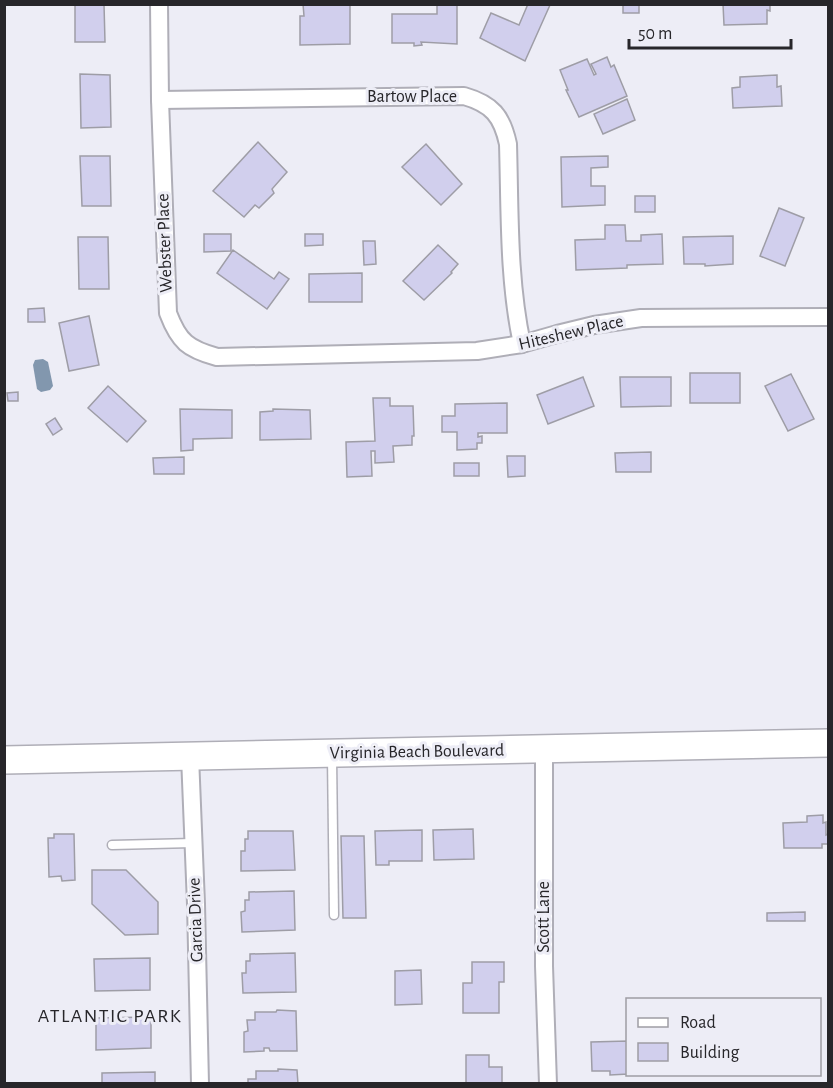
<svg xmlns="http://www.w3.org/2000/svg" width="833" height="1088" viewBox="0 0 833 1088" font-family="'Alegreya Sans',sans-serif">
<rect width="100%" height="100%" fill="#ededf6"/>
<polygon fill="#8297ae" points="43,359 48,362 53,386 50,390 41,392 37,389 33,365 35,360"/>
<g fill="#d1cfed" stroke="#9e9da6" stroke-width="1.5">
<polygon points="75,4 104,4 105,42 75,42"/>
<polygon points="303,4 350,4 350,44 300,45 300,16 304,16"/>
<polygon points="437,4 457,4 457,44 421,42 422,45 414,46 414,43 392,43 392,14 437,14"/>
<polygon points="528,4 550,5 525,61 480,38 491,13 519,25"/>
<rect x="623" y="4" width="16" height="9"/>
<polygon points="723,4 770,4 770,11 767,10 767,24 724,25"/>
<polygon points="607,57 611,67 614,65 627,96 579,117 566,90 568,90 560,70 587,59 594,75 596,74 591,64"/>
<polygon points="80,74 110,75 111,127 81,128"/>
<polygon points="777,75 777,87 781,86 782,106 733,108 732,88 740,87 740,77"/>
<polygon points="627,99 635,120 603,134 594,114"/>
<polygon points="258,142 287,172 272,189 274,193 259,208 255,205 244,217 213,191"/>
<polygon points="426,144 462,184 441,205 402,167"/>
<polygon points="80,156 110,156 111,206 82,206"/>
<polygon points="608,156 608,167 591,168 591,186 605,186 605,205 562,207 561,157"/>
<rect x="635" y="196" width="20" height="16"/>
<polygon points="779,208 804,218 785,266 760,256"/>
<polygon points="605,225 625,225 626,241 641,241 641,235 662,234 663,264 627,265 627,268 576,270 575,240 605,239"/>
<polygon points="204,234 231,234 231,251 204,252"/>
<polygon points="305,234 323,234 323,245 305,246"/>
<polygon points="733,236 733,264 705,266 705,264 684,264 683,237"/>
<polygon points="78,237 108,237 109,289 79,289"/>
<polygon points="363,241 375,241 376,264 364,265"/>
<polygon points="438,245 458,264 451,272 452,273 424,300 403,281"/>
<polygon points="233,250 274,279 279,272 289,279 267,309 217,273"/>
<polygon points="362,273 362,302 309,302 309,274"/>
<polygon points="44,308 45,322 28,322 28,309"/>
<polygon points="89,316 99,365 69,371 59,323"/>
<rect x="690" y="373" width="50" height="30"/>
<polygon points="791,374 814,419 788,431 765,386"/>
<polygon points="583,377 594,406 548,424 537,395"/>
<polygon points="620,377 671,377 671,406 621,407"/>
<polygon points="108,386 146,421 127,442 88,408"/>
<polygon points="18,392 18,401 8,401 7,393"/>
<polygon points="373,398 390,398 390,406 413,406 414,436 412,436 412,445 393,446 394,462 375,463 375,451 371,451 372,476 347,477 346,442 375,441"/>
<polygon points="507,403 507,433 478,433 478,437 482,436 482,443 477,443 477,449 457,450 457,432 442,432 442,416 455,416 455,404"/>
<polygon points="180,409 232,410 232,438 193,439 193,450 181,451"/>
<polygon points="273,409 310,410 311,439 260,440 260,412 273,411"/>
<polygon points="55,418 62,429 53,435 46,424"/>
<polygon points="651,452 651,472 616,472 615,453"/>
<polygon points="507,456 525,456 525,476 508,477"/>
<polygon points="184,457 184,474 154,474 153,458"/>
<rect x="454" y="463" width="25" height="13"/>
<polygon points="823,815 823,823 826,822 826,835 828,834 828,844 822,844 822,848 784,848 783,823 807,822 807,816"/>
<polygon points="473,829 474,859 434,860 433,830"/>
<polygon points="422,830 422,861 389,861 389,865 376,865 375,831"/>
<polygon points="248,831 293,831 295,870 241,871 241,851 245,851 245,839 248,839"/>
<polygon points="54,834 74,834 75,880 62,881 61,876 49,877 48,838 54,838"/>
<polygon points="341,836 364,836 366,918 343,918"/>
<polygon points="92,870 126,870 158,902 158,934 125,935 92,904"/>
<polygon points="294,891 295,930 242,932 241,912 245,911 245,900 249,900 249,892"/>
<polygon points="805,912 805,921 767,921 767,913"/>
<polygon points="295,953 296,992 243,993 242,973 246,973 246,961 250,961 250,954"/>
<polygon points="150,958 150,990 95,991 94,959"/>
<polygon points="472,962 504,962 504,982 499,982 499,1013 463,1013 463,983 472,983"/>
<polygon points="421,970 422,1004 395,1005 395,971"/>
<polygon points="277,1010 296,1011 297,1051 270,1051 269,1048 264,1048 264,1051 244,1052 244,1032 248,1031 247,1020 255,1020 255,1012 276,1012"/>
<polygon points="151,1017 151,1048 96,1050 96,1018"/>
<polygon points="628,1041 628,1074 610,1075 610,1071 592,1071 591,1042"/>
<polygon points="466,1055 489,1055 489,1067 502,1067 502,1084 466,1084"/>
<polygon points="278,1069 297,1070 298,1084 248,1084 248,1079 256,1079 256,1071 278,1071"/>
<polygon points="155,1072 155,1084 102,1084 102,1073"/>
</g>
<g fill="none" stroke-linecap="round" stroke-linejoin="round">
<defs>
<g id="service">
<polyline points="332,757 334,915"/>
<polyline points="112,845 193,843"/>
</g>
<g id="minor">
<path d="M159 4 160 100 168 313C179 342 188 349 217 357L477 351 522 344 557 334 594 325 641 318 828 317"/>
<path d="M160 100 464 96C492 104 502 116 508 144 510 211 508 279 522 344"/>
<polyline points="544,749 544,966 548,1084"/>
<polyline points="190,756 196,904 200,1084"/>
</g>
<polyline id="primary" points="4,760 828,743"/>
</defs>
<use href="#service" stroke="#afaeb7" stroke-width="11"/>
<use href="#minor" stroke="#afaeb7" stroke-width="20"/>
<use href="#primary" stroke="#afaeb7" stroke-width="30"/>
<use href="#service" stroke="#fff" stroke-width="8"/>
<use href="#minor" stroke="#fff" stroke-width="16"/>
<use href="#primary" stroke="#fff" stroke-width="27"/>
</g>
<g text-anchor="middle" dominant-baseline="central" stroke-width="6" stroke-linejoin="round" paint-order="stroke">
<g font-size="18" fill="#27262a" stroke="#ededf6">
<text x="412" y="97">Bartow Place</text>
<text transform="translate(165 243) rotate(-92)">Webster Place</text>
<text transform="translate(571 333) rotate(-13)">Hiteshew Place</text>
<text transform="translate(417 752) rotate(-1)">Virginia Beach Boulevard</text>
<text transform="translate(544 917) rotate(-90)">Scott Lane</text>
<text transform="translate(196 920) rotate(-92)">Garcia Drive</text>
</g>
<g font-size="20" letter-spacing="1.5" fill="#27262a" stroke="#ededf6">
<text x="110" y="1016">ATLANTIC PARK</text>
</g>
</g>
<rect width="833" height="1088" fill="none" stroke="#27262a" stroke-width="12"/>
<rect x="626" y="998" width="195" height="78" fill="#ededf6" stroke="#9e9da4" stroke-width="1.5"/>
<rect x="638" y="1018" width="30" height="9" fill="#ffffff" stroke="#9e9da4" stroke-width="1.5"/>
<text x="680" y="1028" font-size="18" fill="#27262a">Road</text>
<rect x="638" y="1043" width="30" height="18" fill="#d1cfed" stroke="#9e9da4" stroke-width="1.5"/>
<text x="680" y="1058" font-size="18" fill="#27262a">Building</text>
<path d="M629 39v9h162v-9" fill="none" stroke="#27262a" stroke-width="3"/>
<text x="638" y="39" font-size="18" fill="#27262a" stroke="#ededf6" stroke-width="4.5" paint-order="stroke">50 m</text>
</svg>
